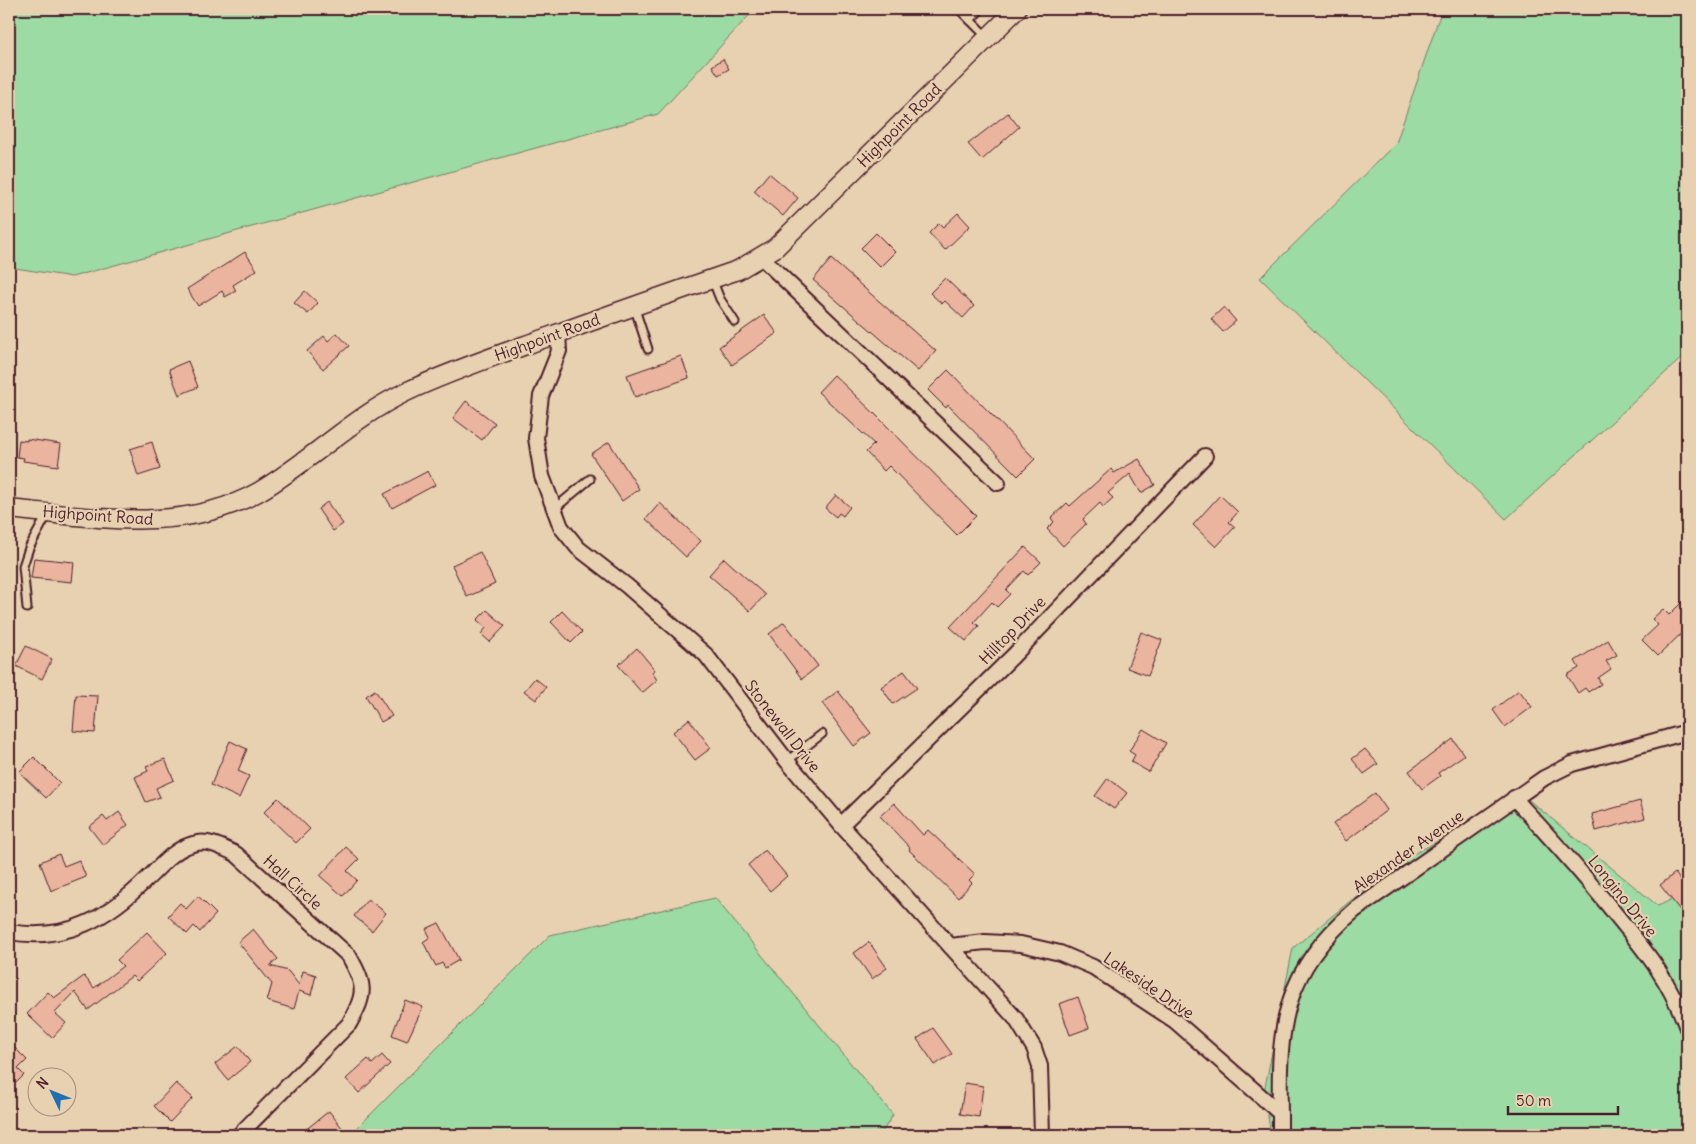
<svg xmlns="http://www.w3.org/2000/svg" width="1696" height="1144" viewBox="0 0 1696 1144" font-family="Delius,sans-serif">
<rect width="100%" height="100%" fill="#e8d1b1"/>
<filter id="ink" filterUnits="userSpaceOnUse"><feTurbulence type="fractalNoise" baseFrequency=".02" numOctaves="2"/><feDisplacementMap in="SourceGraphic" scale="10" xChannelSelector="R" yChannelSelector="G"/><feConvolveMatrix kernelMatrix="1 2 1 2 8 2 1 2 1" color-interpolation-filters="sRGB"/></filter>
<g filter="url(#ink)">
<g fill="#9cdba3" stroke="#737d67">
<polygon points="9,9 755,9 658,114 72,277 9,267"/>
<polygon points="1442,9 1687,9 1687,353 1506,519 1260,278 1396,143"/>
<polygon points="1524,796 1658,906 1687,892 1687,1135 1271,1135 1264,1092 1293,948 1398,862"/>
<polygon points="715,898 893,1115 880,1135 350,1135 550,935"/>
</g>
<g fill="#eab49e" stroke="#4a1f2b">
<polygon points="723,59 729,69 718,75 712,66"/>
<polygon points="1008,113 1019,127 982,160 968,144"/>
<polygon points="769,173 798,198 783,216 754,191"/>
<polygon points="958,213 970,226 945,250 929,233 939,223 943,227"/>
<polygon points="876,233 895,252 880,267 861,248"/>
<polygon points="245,252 257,270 233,285 236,291 225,297 222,291 198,306 187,289"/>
<polygon points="831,259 936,351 918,371 813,280"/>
<polygon points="945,278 974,306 963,318 945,301 942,304 930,293"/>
<polygon points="305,291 318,303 308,314 294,303"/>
<polygon points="1224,307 1236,321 1223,332 1211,319"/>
<polygon points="764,315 777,333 732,365 719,347"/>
<polygon points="337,333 349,346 323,369 307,351 324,336 328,341"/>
<polygon points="681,356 689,378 635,397 627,375"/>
<polygon points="188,361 198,387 179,395 169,369"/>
<polygon points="948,370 1035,459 1018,476 948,405 946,408 928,390"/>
<polygon points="834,375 876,415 976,516 957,535 889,466 884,471 866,452 874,444 818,392"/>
<polygon points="466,401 495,423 482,440 453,418"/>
<polygon points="27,439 61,444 58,466 23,461 24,458 17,457 19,440 27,441"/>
<polygon points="152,442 160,469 138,476 130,449"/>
<polygon points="609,442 639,489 622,501 591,454"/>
<polygon points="1139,459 1155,485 1141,493 1130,474 1108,493 1113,498 1103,507 1100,503 1083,519 1086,524 1063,546 1047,529 1054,522 1051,518 1067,503 1070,506 1111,469 1114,473"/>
<polygon points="428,471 435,485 392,508 384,494"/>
<polygon points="836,495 850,507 843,516 839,513 836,517 825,508"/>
<polygon points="1220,495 1238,512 1229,522 1235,527 1216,547 1193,525"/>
<polygon points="327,502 343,524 333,531 318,509"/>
<polygon points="660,503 701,541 686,557 646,519"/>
<polygon points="1025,547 1041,562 1028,575 1024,571 1006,590 1010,594 997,607 992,602 974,622 979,626 966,641 950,627"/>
<polygon points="480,552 495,584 467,597 452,565"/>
<polygon points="34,558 74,562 72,582 31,578"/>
<polygon points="724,558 765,595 750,611 709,575"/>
<polygon points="1687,597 1687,628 1658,656 1642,640 1658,625 1652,619 1663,609 1669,615"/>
<polygon points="487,610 505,626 490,642 481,634 486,628 477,620"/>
<polygon points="562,611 582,632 571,643 551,622"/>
<polygon points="784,622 818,666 802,679 769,634"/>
<polygon points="1141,632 1162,640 1148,676 1127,668"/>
<polygon points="1608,640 1617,655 1606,661 1611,669 1598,678 1601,684 1588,692 1585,688 1578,693 1567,675 1579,668 1575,661"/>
<polygon points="26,646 52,659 42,679 16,666"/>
<polygon points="637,648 655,670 652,672 657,680 642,693 618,665"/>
<polygon points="904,671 917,688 893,704 881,687"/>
<polygon points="535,678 546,687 536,700 524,691"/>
<polygon points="375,690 392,716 381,722 366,696"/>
<polygon points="1519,690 1532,707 1505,727 1493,710"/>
<polygon points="838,691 871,733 854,746 822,703"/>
<polygon points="76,695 98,696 95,733 73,731"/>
<polygon points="689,719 711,748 695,760 673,732"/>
<polygon points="1143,729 1166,743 1149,772 1131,762 1135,755 1129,751"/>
<polygon points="1453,739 1464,755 1438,773 1440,776 1422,789 1409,771"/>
<polygon points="230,741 247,749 238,771 249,776 239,798 211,785"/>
<polygon points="1365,749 1378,764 1364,774 1352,759"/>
<polygon points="34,757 60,783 46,798 19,772"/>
<polygon points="165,759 174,780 156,788 160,797 146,802 135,777 148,771 146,766"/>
<polygon points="1108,778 1127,793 1114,809 1095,796"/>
<polygon points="1375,793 1387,810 1346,841 1333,824"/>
<polygon points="278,798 310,829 296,843 264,812"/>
<polygon points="1640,801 1645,818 1596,831 1592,814"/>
<polygon points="894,803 923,835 928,830 975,874 969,880 972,883 958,898 909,850 910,848 880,816"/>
<polygon points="119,812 128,825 103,845 89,827 103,816 107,821"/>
<polygon points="346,847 359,859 347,871 357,880 343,896 320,876"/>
<polygon points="765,850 787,876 770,891 748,865"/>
<polygon points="59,854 64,866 79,860 86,877 51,891 40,862"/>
<polygon points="1675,873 1687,889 1687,919 1660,885"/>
<polygon points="198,896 216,914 200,932 194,926 187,934 168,916 180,903 186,909"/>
<polygon points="368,899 386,913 372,931 354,916"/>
<polygon points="439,923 459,960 445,968 442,963 436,966 423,942 430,937 426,929"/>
<polygon points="253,929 278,959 270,966 288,971 299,985 303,971 316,975 311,995 299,991 294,1009 267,1001 272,984 238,942"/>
<polygon points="147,932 167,953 137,981 132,976 88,1010 75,992 55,1013 66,1023 52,1038 27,1014 48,992 54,998 84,976 94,988 123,966 117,960"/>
<polygon points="869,942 887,968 872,979 854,953"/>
<polygon points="1078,997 1089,1028 1070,1035 1059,1004"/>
<polygon points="405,1000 423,1007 407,1041 392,1035"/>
<polygon points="933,1028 952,1054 935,1065 917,1039"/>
<polygon points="9,1042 27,1060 18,1069 24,1075 9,1090"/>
<polygon points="238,1046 250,1062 228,1080 215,1064"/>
<polygon points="382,1055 390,1064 359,1093 346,1079 368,1059 372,1064"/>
<polygon points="176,1083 193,1098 170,1122 154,1106"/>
<polygon points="965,1083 983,1086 979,1117 960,1114"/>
<polygon points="329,1111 343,1129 335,1135 299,1135"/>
</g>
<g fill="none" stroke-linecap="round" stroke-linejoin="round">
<defs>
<g id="service">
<polyline points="959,9 987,37"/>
<polyline points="970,20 981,9"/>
<polyline points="712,279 720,299 735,322"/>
<polyline points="634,306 648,349"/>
<polyline points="554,509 590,479"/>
<polyline points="27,608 23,566 29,548 47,515"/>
<polyline points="787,761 822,734"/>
</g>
<g id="minor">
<polyline points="761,257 998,483"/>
<polyline points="558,333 559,351 541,396 536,438 542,476 561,527 578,548 627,586 706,655 787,761 841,825 1016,1019 1034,1048 1040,1066 1042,1135"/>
<path d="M1514 798C1549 836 1584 875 1617 916 1648 954 1670 981 1687 1028"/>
<polyline points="841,825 1013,656 1205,456"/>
<path d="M9 932C67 942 108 918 148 878 162 865 174 849 193 844 209 839 223 848 236 854L349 956C366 986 366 994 349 1024L239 1135"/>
<polyline points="950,946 985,942 1021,944 1060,953 1093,967 1175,1021 1280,1113 1280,1135"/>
<path d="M1280 1113C1278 1024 1284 971 1355 910L1544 778 1572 764 1687 732"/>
</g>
<path id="tertiary" d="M9 509C93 517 183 535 260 491 311 461 354 416 408 391 453 370 501 354 548 337 611 314 674 292 738 270L775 248 1017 9"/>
</defs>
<use href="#service" stroke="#4a1f2b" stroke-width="11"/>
<use href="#minor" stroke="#4a1f2b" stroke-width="18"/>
<use href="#tertiary" stroke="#4a1f2b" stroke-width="21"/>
<use href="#service" stroke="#e8d1b1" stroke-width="7"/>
<use href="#minor" stroke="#e8d1b1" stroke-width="14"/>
<use href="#tertiary" stroke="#e8d1b1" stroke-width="18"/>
</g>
</g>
<g text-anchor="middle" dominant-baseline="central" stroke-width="4.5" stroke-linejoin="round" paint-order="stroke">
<g font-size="16" fill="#4a1f2b" stroke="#e8d1b1">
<text transform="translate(899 125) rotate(-45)">Highpoint Road</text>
<text transform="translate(547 337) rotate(-20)">Highpoint Road</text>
<text transform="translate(98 515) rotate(4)">Highpoint Road</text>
<text transform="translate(1012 630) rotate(-46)">Hilltop Drive</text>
<text transform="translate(783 726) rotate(52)">Stonewall Drive</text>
<text transform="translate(1408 851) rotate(-35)">Alexander Avenue</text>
<text transform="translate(293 882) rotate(42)">Hall Circle</text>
<text transform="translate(1623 896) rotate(51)">Longino Drive</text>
<text transform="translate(1149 985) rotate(34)">Lakeside Drive</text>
</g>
</g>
<rect width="1696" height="1144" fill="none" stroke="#e8d1b1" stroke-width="30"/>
<rect x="15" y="15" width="1666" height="1114" fill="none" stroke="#4a1f2b" stroke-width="2" filter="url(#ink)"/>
<g transform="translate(52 1092) rotate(313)"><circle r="24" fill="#e8d1b1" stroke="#a98a7b"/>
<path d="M0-4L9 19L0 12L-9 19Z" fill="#1f6fb2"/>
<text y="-8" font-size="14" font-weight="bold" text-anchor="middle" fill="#4a1f2b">N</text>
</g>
<path d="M1508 1106v8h110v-8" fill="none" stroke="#4a1f2b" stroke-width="2.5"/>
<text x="1516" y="1106" font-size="15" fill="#4a1f2b" stroke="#e8d1b1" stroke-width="4" paint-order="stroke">50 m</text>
</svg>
